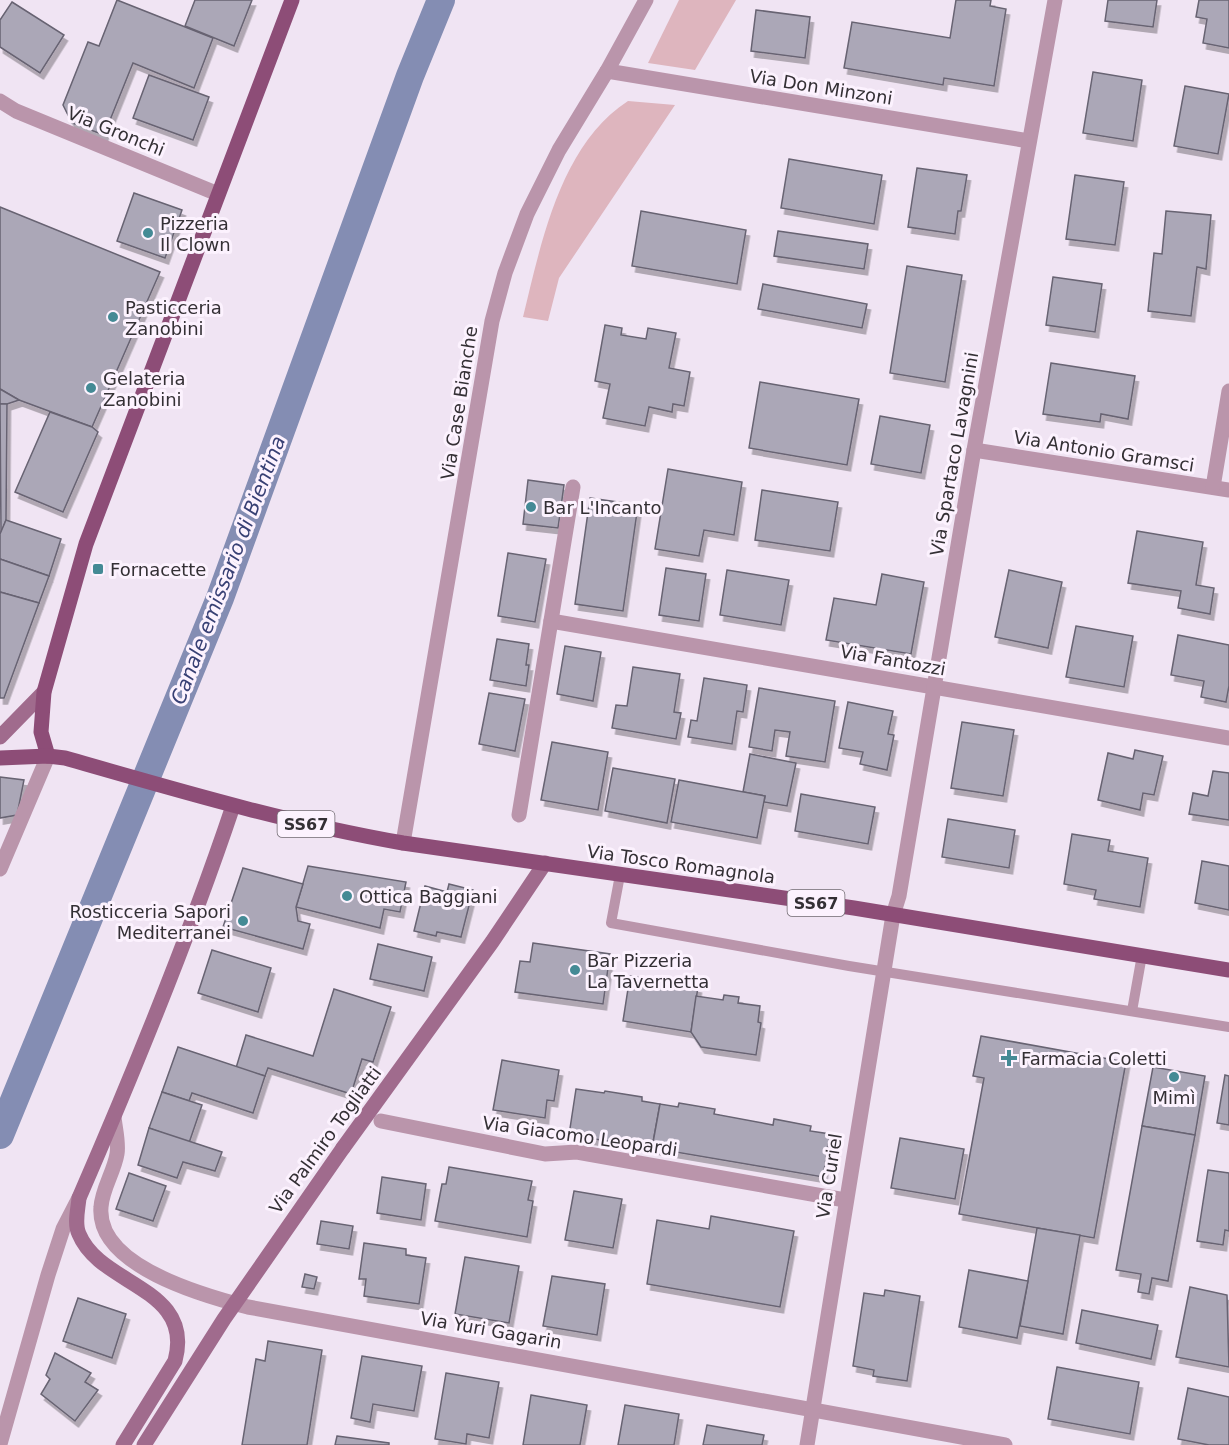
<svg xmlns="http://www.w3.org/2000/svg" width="1229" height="1445" viewBox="0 0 1229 1445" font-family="'DejaVu Sans',sans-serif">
<defs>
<filter id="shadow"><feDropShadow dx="3.5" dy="6" stdDeviation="0" flood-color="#0004"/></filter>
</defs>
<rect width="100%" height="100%" fill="#f0e4f3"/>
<g fill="#deb5be">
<polygon points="679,0 736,0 695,70 648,63"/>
<path d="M628 101 675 105 559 278 548 321 523 317C541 244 560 145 628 101Z"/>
</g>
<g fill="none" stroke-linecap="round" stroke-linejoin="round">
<polyline stroke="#848db3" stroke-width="28" points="0,1135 220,598 410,76 441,0"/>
</g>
<g fill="#aba7b7" stroke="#676372" stroke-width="1.5" filter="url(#shadow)">
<polygon points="117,0 213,38 194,88 133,63 104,135 72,123 63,105 88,42 99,46"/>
<polygon points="195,0 252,0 234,46 185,26"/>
<polygon points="956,0 991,0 990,6 1006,9 994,86 944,78 943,85 844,68 852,22 950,38"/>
<polygon points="1108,0 1157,0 1153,27 1105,21"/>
<polygon points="1199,0 1229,0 1229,48 1203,43 1207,19 1196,17"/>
<polygon points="12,2 64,35 40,73 0,47 0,20"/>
<polygon points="756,10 810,17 805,58 751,51"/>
<polygon points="1093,72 1142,80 1133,141 1083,133"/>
<polygon points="149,75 209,97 193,140 133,118"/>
<polygon points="1185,86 1229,94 1218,154 1174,146"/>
<polygon points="789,159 882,175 874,224 781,208"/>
<polygon points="917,168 967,175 961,211 958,211 955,234 908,227"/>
<polygon points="1075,175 1124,182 1115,245 1066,239"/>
<polygon points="134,193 182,210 165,258 117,241"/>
<polygon points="0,207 160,272 92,427 19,400 0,389"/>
<polygon points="641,211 746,230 737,284 632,266"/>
<polygon points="1166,211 1211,215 1206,269 1197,267 1191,316 1148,311 1154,253 1162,254"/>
<polygon points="778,231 868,244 864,269 774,256"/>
<polygon points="907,266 962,275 945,382 890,373"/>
<polygon points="1053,277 1102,284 1095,332 1046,325"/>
<polygon points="763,284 867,304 862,328 758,309"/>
<polygon points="605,325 622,328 621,335 646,339 648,328 676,333 669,368 690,372 684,406 673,404 672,412 649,407 645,426 603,418 610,384 595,381"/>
<polygon points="1051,363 1135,376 1128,419 1101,414 1100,422 1043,414"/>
<polygon points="760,382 859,399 847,465 749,448"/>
<polygon points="0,389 19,400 7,404 0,404"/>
<polygon points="0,404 7,404 6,520 1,534"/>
<polygon points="50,412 92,427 98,432 63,512 15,492"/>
<polygon points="880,416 930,425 921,473 871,464"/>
<polygon points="668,469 742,482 734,535 704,530 699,556 655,549"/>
<polygon points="528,480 564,485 558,528 523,524"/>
<polygon points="762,490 838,502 830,551 755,540"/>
<polygon points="590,498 638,505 623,611 575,604"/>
<polygon points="6,520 61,539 49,576 0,559 0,534"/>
<polygon points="1137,531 1203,542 1196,585 1214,588 1210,614 1178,608 1181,591 1128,583"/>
<polygon points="508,553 546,559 535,622 498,616"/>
<polygon points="0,559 49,576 39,603 0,592"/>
<polygon points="666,568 706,574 699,621 659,615"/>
<polygon points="727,570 789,580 781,625 720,615"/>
<polygon points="1009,570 1062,582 1048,648 995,637"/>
<polygon points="882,574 924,582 911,654 826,640 834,598 876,605"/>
<polygon points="0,592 39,603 4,698 0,698"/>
<polygon points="1076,626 1133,636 1124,687 1066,677"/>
<polygon points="1178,635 1229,645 1229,686 1226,702 1201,697 1204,681 1171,675"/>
<polygon points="497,639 529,644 526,665 529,665 526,686 490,680"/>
<polygon points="565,646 601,652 593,701 557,694"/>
<polygon points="633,667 680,674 674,712 681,713 676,739 612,728 616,705 627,706"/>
<polygon points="704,678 747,685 743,712 737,711 732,744 688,737 691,720 697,721"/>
<polygon points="759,688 835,701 825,762 786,756 790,732 775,730 772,751 749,747"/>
<polygon points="489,693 525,699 515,751 479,744"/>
<polygon points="848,702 893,711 888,734 894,735 887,770 860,764 863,752 839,748"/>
<polygon points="962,722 1014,730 1003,796 951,788"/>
<polygon points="552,742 608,752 598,810 541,800"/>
<polygon points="1135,750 1163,756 1154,795 1143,793 1140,810 1098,800 1108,753 1133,759"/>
<polygon points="750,754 796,763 787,806 764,802 765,796 743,792"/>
<polygon points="613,768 675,779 667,823 605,811"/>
<polygon points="1213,771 1229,773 1229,820 1189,814 1193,793 1208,796"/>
<polygon points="0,777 24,780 17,815 0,818"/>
<polygon points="679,780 765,796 757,838 671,822"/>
<polygon points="801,794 875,807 868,844 795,831"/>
<polygon points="948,819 1015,830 1009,868 942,857"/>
<polygon points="1072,834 1110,840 1108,851 1148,858 1140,907 1094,899 1096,890 1064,884"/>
<polygon points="1202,861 1229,866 1229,910 1195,903"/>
<polygon points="308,866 406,882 400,912 384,909 380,928 296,907"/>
<polygon points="243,868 303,884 296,907 298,921 310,924 303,949 223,927"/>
<polygon points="449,884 473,890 461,937 437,932 436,936 414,931 425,886 447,892"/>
<polygon points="533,943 610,954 603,1004 515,992 520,961 530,962"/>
<polygon points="378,944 432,957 424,991 370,979"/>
<polygon points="212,950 271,968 258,1012 198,993"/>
<polygon points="630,976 698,987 691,1032 623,1021"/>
<polygon points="334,989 391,1007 373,1062 362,1059 351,1094 268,1068 265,1076 236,1068 246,1035 313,1056"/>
<polygon points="724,995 739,997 738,1003 760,1006 758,1022 761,1023 756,1055 701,1047 691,1032 696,996 723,1000"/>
<polygon points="981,1036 1126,1062 1094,1238 959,1214 984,1078 973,1076"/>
<polygon points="178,1047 265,1076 253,1113 192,1093 189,1101 162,1092"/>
<polygon points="502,1060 559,1070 554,1101 547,1100 545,1118 493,1110"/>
<polygon points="1153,1067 1205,1076 1195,1135 1142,1126"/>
<polygon points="1225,1075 1229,1076 1229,1125 1217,1123"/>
<polygon points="576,1089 604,1093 605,1091 642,1097 642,1101 660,1104 652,1148 569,1135"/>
<polygon points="162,1092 202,1105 189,1143 149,1128"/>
<polygon points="679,1103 715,1109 714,1114 773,1125 774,1119 811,1126 810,1131 830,1134 823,1177 652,1148 660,1104 678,1107"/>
<polygon points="1142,1126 1195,1135 1168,1281 1152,1278 1149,1294 1138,1292 1141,1274 1116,1270"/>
<polygon points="149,1128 222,1152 215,1171 183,1162 177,1178 138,1165"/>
<polygon points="900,1138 964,1149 955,1199 891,1188"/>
<polygon points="449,1167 532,1181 528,1200 533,1201 527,1237 435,1221 442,1184 446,1184"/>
<polygon points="1208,1170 1229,1173 1229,1231 1225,1230 1223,1245 1197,1241"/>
<polygon points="129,1173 166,1186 153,1221 116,1209"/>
<polygon points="382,1177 426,1184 421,1220 377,1213"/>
<polygon points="574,1191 622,1199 613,1248 565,1240"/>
<polygon points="711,1216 794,1231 780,1307 647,1284 657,1220 709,1229"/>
<polygon points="321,1221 353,1226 349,1249 317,1244"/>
<polygon points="1037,1228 1080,1235 1063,1334 1020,1326"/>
<polygon points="364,1243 406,1249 406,1255 426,1258 419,1304 364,1296 366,1279 359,1279"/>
<polygon points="465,1257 519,1266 509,1323 455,1314"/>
<polygon points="969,1270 1028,1281 1017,1338 959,1327"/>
<polygon points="305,1274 317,1277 314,1289 302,1287"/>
<polygon points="552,1276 605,1284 597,1335 543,1326"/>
<polygon points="1190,1287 1227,1295 1229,1367 1176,1357"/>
<polygon points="885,1290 920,1296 907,1381 873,1376 874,1370 853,1366 864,1293 884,1296"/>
<polygon points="78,1298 126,1314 112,1358 63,1341"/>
<polygon points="1082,1310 1158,1325 1151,1359 1076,1343"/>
<polygon points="268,1341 322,1350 307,1445 242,1445 256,1359 265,1361"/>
<polygon points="55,1353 91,1373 85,1382 98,1390 75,1421 41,1394 50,1379 46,1375"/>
<polygon points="362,1356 422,1366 414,1411 373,1404 370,1422 351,1418"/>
<polygon points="1057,1367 1139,1382 1130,1434 1048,1419"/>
<polygon points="446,1373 499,1382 489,1438 467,1434 466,1444 435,1439"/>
<polygon points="1188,1388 1229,1397 1229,1445 1209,1445 1178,1439"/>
<polygon points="531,1395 587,1405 580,1445 523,1445"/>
<polygon points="625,1405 679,1414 674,1445 618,1445"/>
<polygon points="707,1425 764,1435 762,1445 703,1445"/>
<polygon points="337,1436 389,1443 389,1445 335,1445"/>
</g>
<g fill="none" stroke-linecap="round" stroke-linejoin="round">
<g stroke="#ba95ab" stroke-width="10">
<polyline points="620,875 611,923 849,966 1229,1027"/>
<polyline points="1132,1011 1142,955"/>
</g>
<g stroke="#ba95ab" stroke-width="15">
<polyline points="607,71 1029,141"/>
<polyline points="0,101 16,111 218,194"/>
<polyline points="974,450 1229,490"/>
<polyline points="1213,487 1229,391"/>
<polyline points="551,621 1229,738"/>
<polyline points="519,815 573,487"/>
<polyline points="403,843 492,321 505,273 527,214 559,150 607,71 646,0"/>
<polyline points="0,869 48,756"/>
<path d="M114 1117C115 1128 119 1143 117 1154 114 1172 102 1189 101 1207 96 1266 205 1296 248 1307L1005 1445"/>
<polyline points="381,1121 545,1154 577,1152 845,1200"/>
<polyline points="0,1444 48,1275 63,1229 79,1198"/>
<polyline points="807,1445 893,915 899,896 974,450 1055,0"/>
</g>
<g stroke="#a06b8d" stroke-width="15">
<polyline points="0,737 44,692"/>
<polyline points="343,1148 492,942 545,863"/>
<path d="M123 1445 175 1361C195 1287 100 1286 79 1234 74 1223 78 1210 79 1198 135 1069 188 940 233 806"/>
</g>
<g stroke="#8d4d77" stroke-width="15">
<polyline points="48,756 41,732 44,692 86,544 292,0"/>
<path d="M0 758 48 756 65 758C177 790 288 823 403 843L854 908 1229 970"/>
</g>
<polyline stroke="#a06b8d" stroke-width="15" points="144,1445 224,1319 343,1148"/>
</g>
<g fill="#448a95" stroke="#fcf2fe" stroke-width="2">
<circle cx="148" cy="233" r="6"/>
<circle cx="113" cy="317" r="6"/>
<circle cx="91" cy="388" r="6"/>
<circle cx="531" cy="507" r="6"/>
<rect x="92" y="563" width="12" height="12" rx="3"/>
<circle cx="347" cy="896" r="6"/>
<circle cx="243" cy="921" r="6"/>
<circle cx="575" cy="970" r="6"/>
<path d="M1006 1049h6v6h6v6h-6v6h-6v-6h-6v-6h6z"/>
<circle cx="1174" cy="1077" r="6"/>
</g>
<g text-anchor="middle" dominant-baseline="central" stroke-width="6" stroke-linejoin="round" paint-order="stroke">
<g fill="#fcf2fe" stroke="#706a71" stroke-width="1.5">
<rect x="277.5" y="811" width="57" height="26" rx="4.5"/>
<rect x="787.5" y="890" width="57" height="26" rx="4.5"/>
</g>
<g font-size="16" font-weight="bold" fill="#343035">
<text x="306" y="824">SS67</text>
<text x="816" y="903">SS67</text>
</g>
<g font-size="18" fill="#343035" stroke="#fcf2fe">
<text transform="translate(821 87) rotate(9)">Via Don Minzoni</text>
<text transform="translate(116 131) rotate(22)">Via Gronchi</text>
<text transform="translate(459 403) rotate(-81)">Via Case Bianche</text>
<text transform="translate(1104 451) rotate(9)">Via Antonio Gramsci</text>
<text transform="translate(954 454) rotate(-80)">Via Spartaco Lavagnini</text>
<text transform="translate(893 660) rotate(10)">Via Fantozzi</text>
<text transform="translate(681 864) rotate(8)">Via Tosco Romagnola</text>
<text transform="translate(580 1136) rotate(8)">Via Giacomo Leopardi</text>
<text transform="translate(325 1140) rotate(-54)">Via Palmiro Togliatti</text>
<text transform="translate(829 1176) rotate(-81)">Via Curiel</text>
<text transform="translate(491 1330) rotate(10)">Via Yuri Gagarin</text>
</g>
<g font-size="18" fill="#343035" stroke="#fcf2fe" text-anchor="start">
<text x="160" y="223">Pizzeria<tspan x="160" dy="21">Il Clown</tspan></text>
<text x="125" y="307">Pasticceria<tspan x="125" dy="21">Zanobini</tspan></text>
<text x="103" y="378">Gelateria<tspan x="103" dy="21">Zanobini</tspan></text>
<text x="543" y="507">Bar L'Incanto</text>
<text x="110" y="569">Fornacette</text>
<text x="359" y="896">Ottica Baggiani</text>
<text x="231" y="911" text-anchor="end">Rosticceria Sapori<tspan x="231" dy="21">Mediterranei</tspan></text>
<text x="587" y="960">Bar Pizzeria<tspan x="587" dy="21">La Tavernetta</tspan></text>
<text x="1021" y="1058">Farmacia Coletti</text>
<text x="1174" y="1097" text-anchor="middle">Mimì</text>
</g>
<g font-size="20" font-style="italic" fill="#384074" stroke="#fcf2fe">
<text transform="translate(228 570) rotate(-69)">Canale emissario di Bientina</text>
</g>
</g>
</svg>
